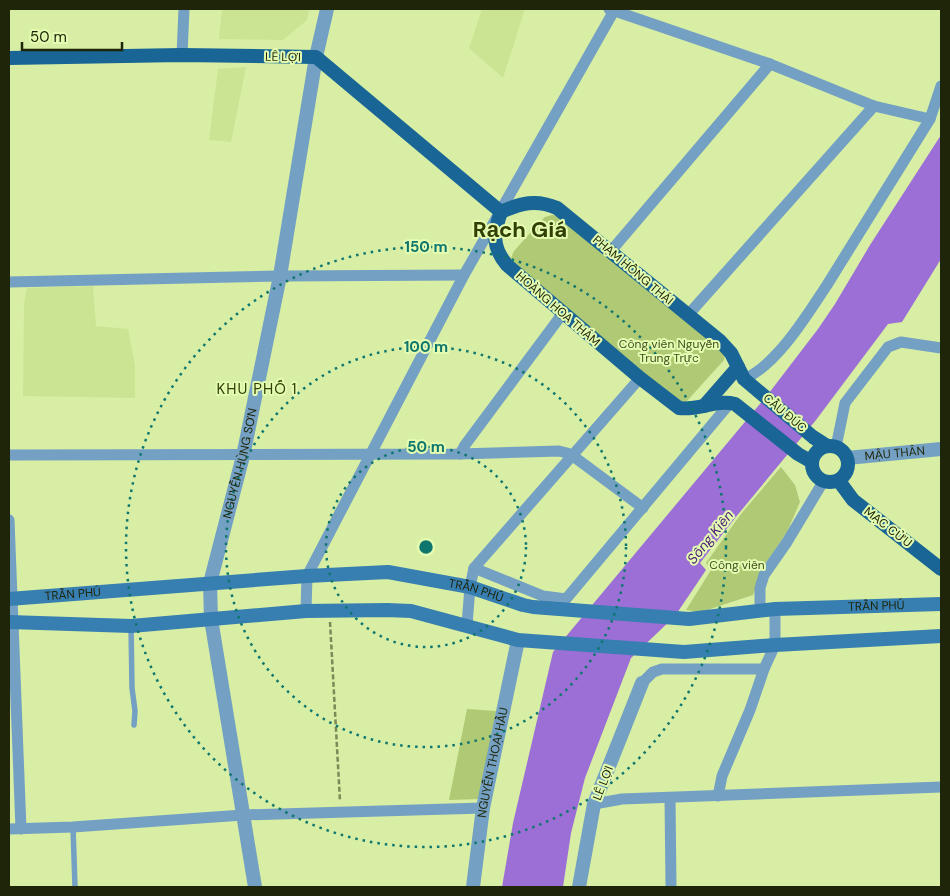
<svg xmlns="http://www.w3.org/2000/svg" width="950" height="896" viewBox="0 0 950 896" font-family="'DM Sans',sans-serif">
<rect width="100%" height="100%" fill="#d7eea4"/>
<g fill="#cbe493">
<polygon points="222,9 309,9 307,20 283,40 219,39"/>
<polygon points="482,9 525,9 503,78 469,48"/>
<polygon points="246,67 231,142 209,140 218,69"/>
<polygon points="93,286 96,326 128,329 135,366 135,398 23,396 24,303 27,288"/>
</g>
<g fill="#b0c975">
<polygon points="552,215 559,216 722,349 725,355 724,360 686,402 678,403 513,262 511,258 514,251 541,221 545,217"/>
<polygon points="781,467 795,485 800,502 787,532 766,563 753,595 701,612 686,610 711,570 706,563 741,514"/>
<polygon points="467,709 496,711 480,799 449,800"/>
</g>
<polygon fill="#9c6fd6" points="941,135 941,259 902,322 888,324 816,420 735,518 700,563 706,570 675,616 631,658 585,778 571,833 563,887 502,887 513,823 553,652 769,393 818,329 835,304 870,245"/>
<g fill="none" stroke-linecap="round" stroke-linejoin="round">
<polyline stroke="#7b8a57" stroke-width="2.5" stroke-dasharray="5 2.5" stroke-linecap="butt" points="330,622 340,801"/>
<g stroke="#74a0c3" stroke-width="5.5">
<polyline points="131,626 132,688 135,711 134,725"/>
<polyline points="73,827 75,887"/>
</g>
<g stroke="#74a0c3" stroke-width="11">
<polyline points="609,9 770,64 874,106 930,119"/>
<polyline points="182,55 184,9"/>
<polyline points="611,251 770,64"/>
<polyline points="9,282 280,276 464,275"/>
<polyline points="688,315 874,106"/>
<path d="M744 379C777 365 807 315 827 285L930 119 941 86"/>
<polyline points="836,447 845,403 888,347 901,342 941,348"/>
<polyline points="460,454 465,445 563,313"/>
<polyline points="9,455 460,454 559,451 567,453 573,456 643,508"/>
<polyline points="9,520 21,829"/>
<polyline points="474,568 543,596 566,599 730,403"/>
<polyline points="306,611 307,576 464,275 615,9"/>
<polyline points="760,611 760,588 764,575 787,542 823,482"/>
<polyline points="467,625 470,587 474,568 640,378"/>
<polyline points="642,683 653,672 662,669 764,669"/>
<polyline points="718,796 722,776 750,710 764,669 775,645 775,609"/>
<polyline points="670,798 671,887"/>
<polyline points="594,804 622,799 941,787"/>
<polyline points="9,829 73,827 243,815 483,808"/>
</g>
<g stroke="#74a0c3" stroke-width="14">
<path id="s1" d="M847 458 941 449"/>
<path id="s2" d="M255 887 211 619 210 583 243 456 280 276 316 57 327 9"/>
<path id="s3" d="M473 887 483 808 518 640"/>
<polyline points="579,887 594,804 642,683"/>
</g>
<g stroke="#377eb1" stroke-width="14">
<path id="s4" d="M9 599 307 576 388 572 470 587 523 605 533 607 689 619 775 609 941 604"/>
<polyline points="9,622 131,626 306,611 387,610 411,611 518,640 684,652 775,645 941,636"/>
</g>
<g stroke="#186596" stroke-width="14">
<polyline points="9,58 182,55 316,57 501,212"/>
<path d="M501 212C493 234 492 247 507 265L640 378 679 408C698 411 716 399 735 404L798 454 812 462"/>
<path d="M501 212C521 203 536 199 557 208L720 341 731 353 744 379 813 437 827 446"/>
<polyline points="704,406 738,367"/>
<circle cx="830" cy="464" r="18"/>
<polyline points="839,481 853,500 941,569"/>
</g>
</g>
<g fill="none" stroke="#0f766e" stroke-width="2.5" stroke-dasharray="2.5 5">
<circle cx="426" cy="547" r="100"/>
<circle cx="426" cy="547" r="200"/>
<circle cx="426" cy="547" r="300"/>
</g>
<g text-anchor="middle" dominant-baseline="central" stroke-width="4" stroke-linejoin="round" paint-order="stroke">
<g font-size="12" fill="#1e2508" stroke="#e4fcb1">
<text transform="translate(283 57) rotate(1)">LÊ LỢI</text>
<text transform="translate(633 270) rotate(40)">PHẠM HỒNG THÁI</text>
<text transform="translate(558 309) rotate(41)">HOÀNG HOA THÁM</text>
<text transform="translate(785 413) rotate(40)">CẦU ĐÚC</text>
<text stroke="none"><textPath href="#s1" startOffset="48">MẬU THÂN</textPath></text>
<text stroke="none"><textPath href="#s2" startOffset="431">NGUYỄN HÙNG SƠN</textPath></text>
<text transform="translate(888 527) rotate(38)">MẠC CỬU</text>
<text stroke="none"><textPath href="#s4" startOffset="470">TRẦN PHÚ</textPath></text>
<text stroke="none"><textPath href="#s4" startOffset="64">TRẦN PHÚ</textPath></text>
<text stroke="none"><textPath href="#s4" startOffset="874">TRẦN PHÚ</textPath></text>
<text stroke="none"><textPath href="#s3" startOffset="126">NGUYỄN THOẠI HẦU</textPath></text>
<text transform="translate(603 783) rotate(-69)">LÊ LỢI</text>
</g>
<g font-size="12" fill="#424f1e" stroke="#e4fcb1">
<text x="669" y="344">Công viên Nguyễn<tspan x="669" dy="14">Trung Trực</tspan></text>
<text x="737" y="565">Công viên</text>
</g>
<g font-size="14" font-style="italic" fill="#491976" stroke="#e4fcb1">
<text transform="translate(710 537) rotate(-51)">Sông Kiên</text>
</g>
<g font-size="15" letter-spacing="1" fill="#313e04" stroke="#e4fcb1">
<text x="257" y="389">KHU PHỐ 1</text>
</g>
<g font-size="22" font-weight="bold" fill="#313e04" stroke="#e4fcb1">
<text x="520" y="229">Rạch Giá</text>
</g>
</g>
<circle cx="426" cy="547" r="8" fill="#0f766e" stroke="#e4fcb1" stroke-width="2.5"/>
<g font-size="15" text-anchor="middle" font-weight="bold" fill="#0f766e" stroke="#e4fcb1" stroke-width="4" stroke-linejoin="round" paint-order="stroke">
<text x="426" y="252">150 m</text>
<text x="426" y="352">100 m</text>
<text x="426" y="452">50 m</text>
</g>
<rect width="950" height="896" fill="none" stroke="#1e2508" stroke-width="20"/>
<path d="M22 42v8h100v-8" fill="none" stroke="#1e2508" stroke-width="2.5"/>
<text x="30" y="42" font-size="15" fill="#1e2508" stroke="#e4fcb1" stroke-width="4" paint-order="stroke">50 m</text>
</svg>
